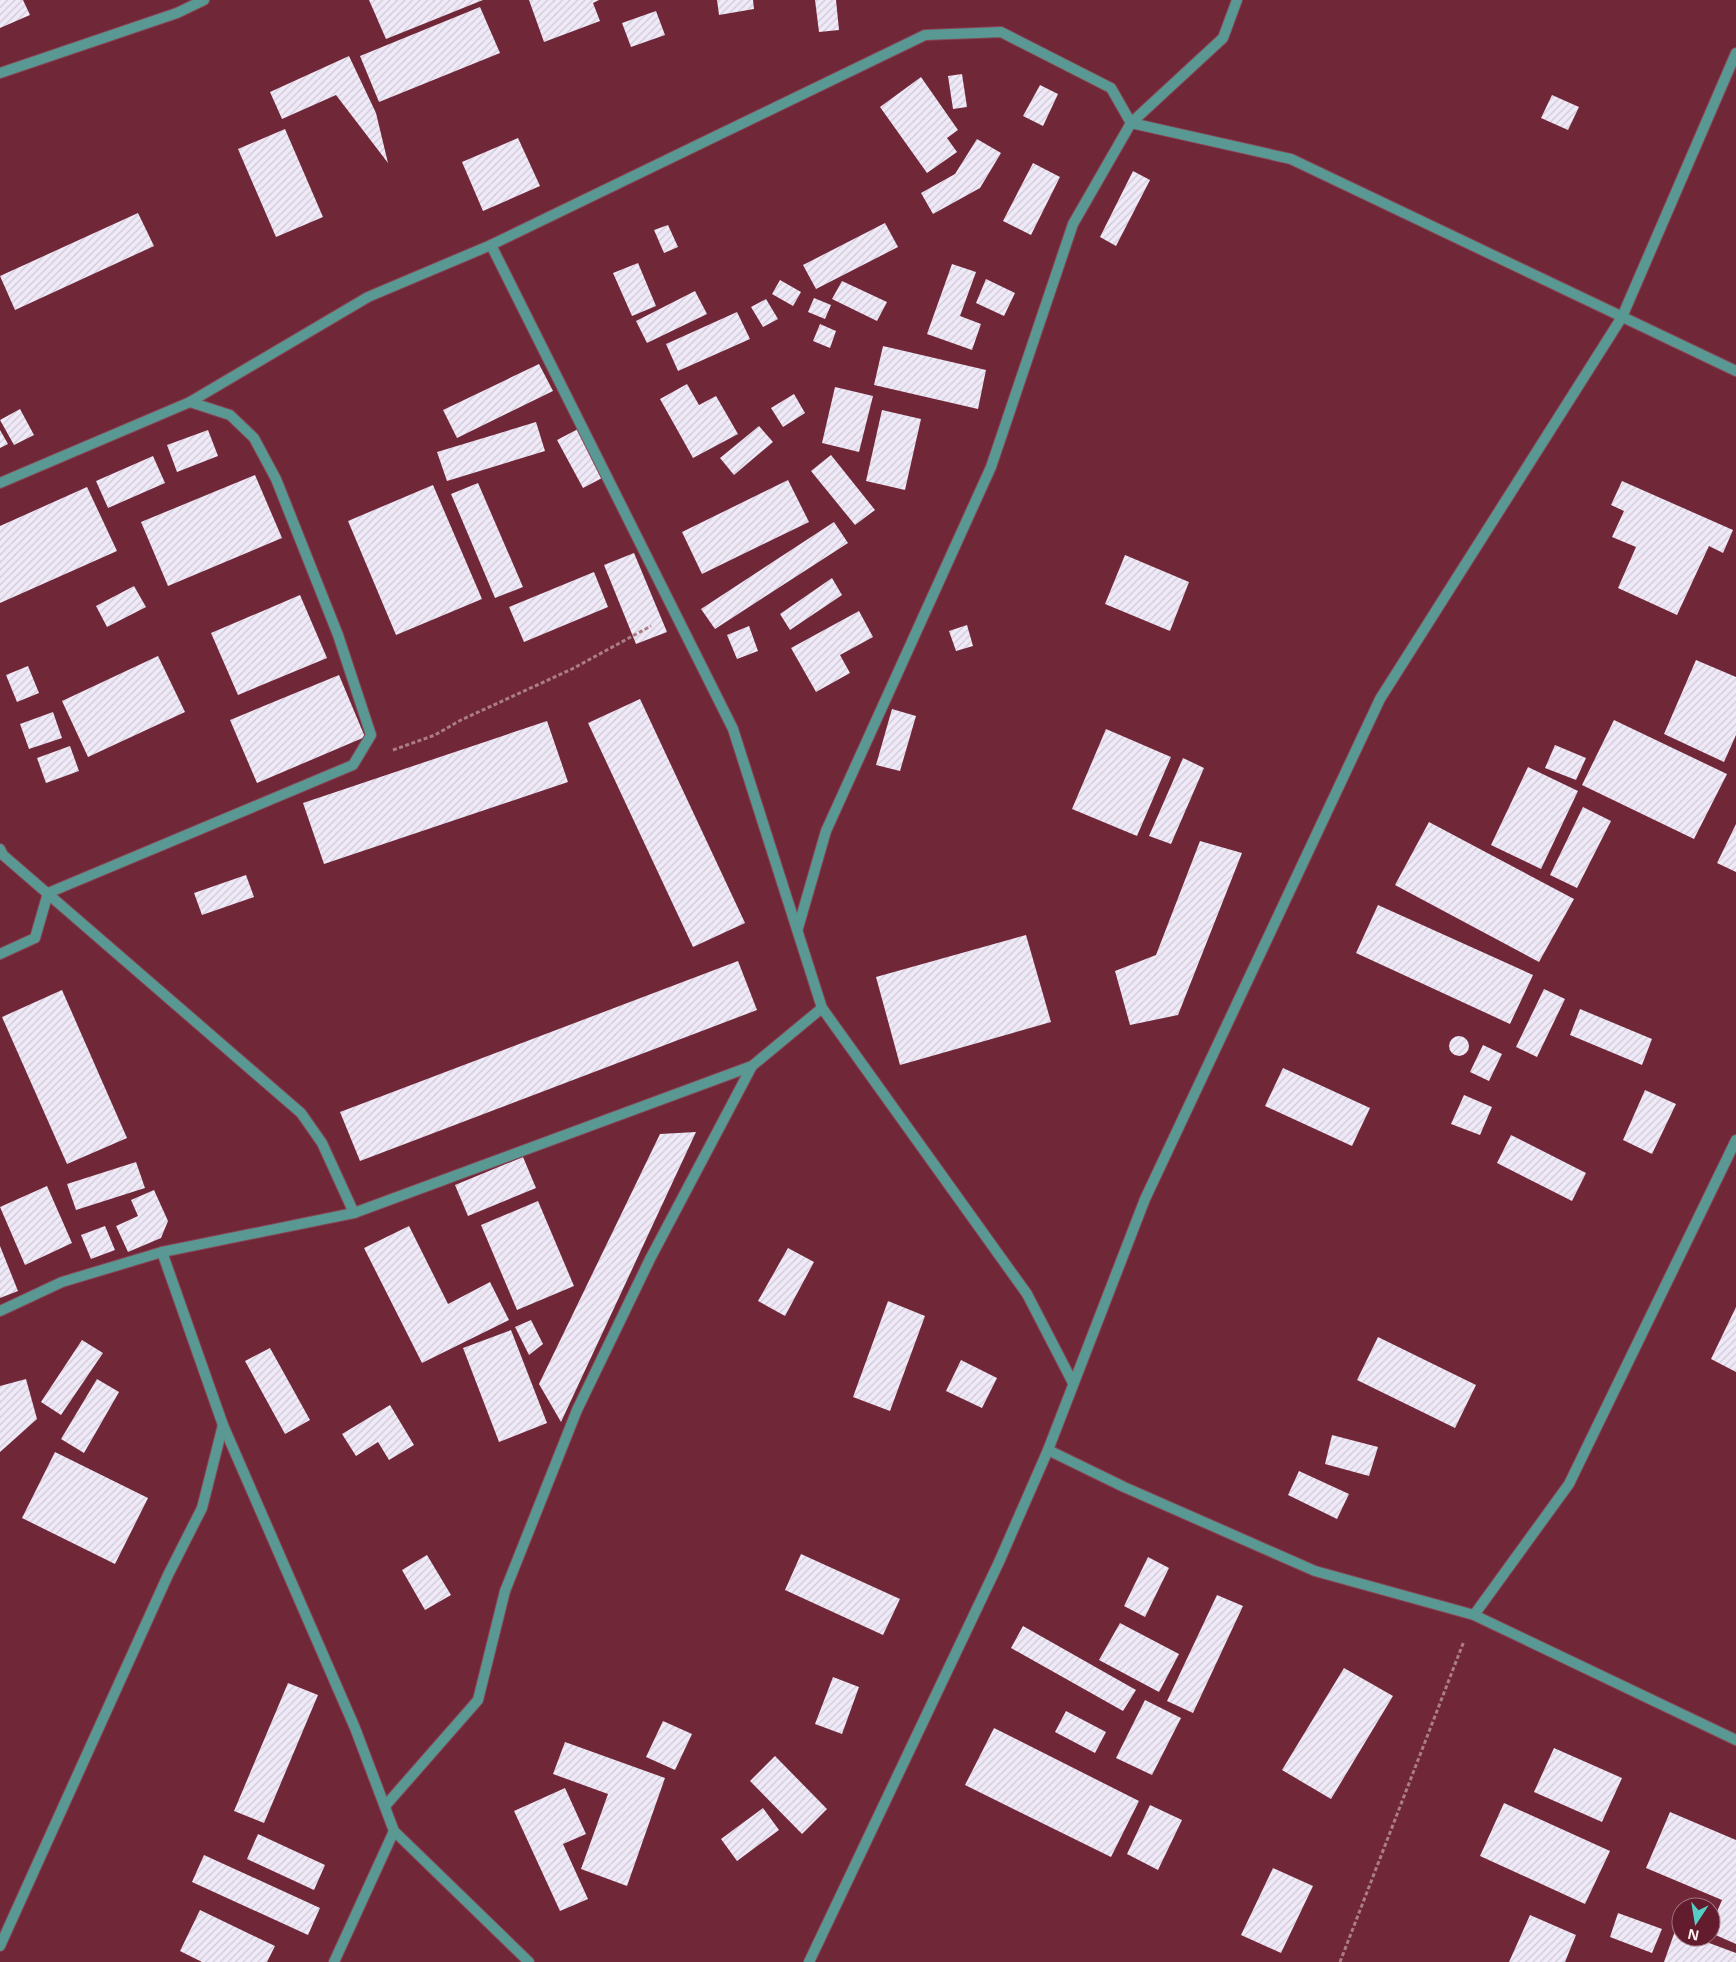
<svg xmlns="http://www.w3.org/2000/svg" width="1736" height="1962" viewBox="0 0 1736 1962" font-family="'Open Sans',sans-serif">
<defs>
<pattern id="building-hatch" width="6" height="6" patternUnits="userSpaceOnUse" patternTransform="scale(1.25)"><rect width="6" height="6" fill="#f0e9f8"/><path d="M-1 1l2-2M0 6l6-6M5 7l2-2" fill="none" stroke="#cfc9d5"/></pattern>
</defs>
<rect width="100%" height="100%" fill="#702738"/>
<g fill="url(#building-hatch)">
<polygon points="0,0 23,0 30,15 0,28"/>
<polygon points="369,0 483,0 386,39"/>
<polygon points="529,0 599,0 593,3 600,21 544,42"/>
<polygon points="717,0 753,0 754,9 719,15"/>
<polygon points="815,0 836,0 839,30 819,32"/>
<polygon points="480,7 500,53 379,102 360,56"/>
<polygon points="656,11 665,35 631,47 622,23"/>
<polygon points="349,56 376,113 388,163 336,95 282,119 270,92"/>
<polygon points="962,74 967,107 953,109 948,76"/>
<polygon points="921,77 958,130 947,138 957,152 927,173 880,107"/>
<polygon points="1040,85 1058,94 1043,126 1023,116"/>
<polygon points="1552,95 1579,107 1568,130 1541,118"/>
<polygon points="285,129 323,217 276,237 238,149"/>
<polygon points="518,138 540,186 483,211 462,162"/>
<polygon points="977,139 1001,153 980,188 933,214 921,193 955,174"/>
<polygon points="1033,163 1060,177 1031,235 1003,221"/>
<polygon points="1133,171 1150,180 1116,246 1100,237"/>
<polygon points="138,213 154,246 15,310 0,276"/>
<polygon points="885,223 898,247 816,289 803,265"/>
<polygon points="668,225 678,247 664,253 654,230"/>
<polygon points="638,263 656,306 632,316 613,273"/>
<polygon points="952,264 976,272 960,316 981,324 972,350 927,334"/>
<polygon points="986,279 1015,293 1004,316 976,303"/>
<polygon points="780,280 801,292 793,306 772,294"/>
<polygon points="842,281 887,302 877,321 832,299"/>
<polygon points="695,291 707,314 647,343 636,321"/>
<polygon points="814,298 831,305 825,319 808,312"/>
<polygon points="766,299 778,319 763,327 751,307"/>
<polygon points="737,312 750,339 678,371 666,344"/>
<polygon points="820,324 836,331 830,348 813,341"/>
<polygon points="883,346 986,370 978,409 874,385"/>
<polygon points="539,364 553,391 457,438 443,410"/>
<polygon points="687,384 699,405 716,396 738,434 693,458 660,399"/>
<polygon points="835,387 873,396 859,452 822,443"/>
<polygon points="794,394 805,413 783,427 771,408"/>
<polygon points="20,409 34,435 14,445 0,420"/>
<polygon points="882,410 921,419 905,490 866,481"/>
<polygon points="536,422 545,451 447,481 437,452"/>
<polygon points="759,426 773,442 734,475 720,458"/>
<polygon points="578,429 604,477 583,488 557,440"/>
<polygon points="0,430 8,444 0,448"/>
<polygon points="208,430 218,456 177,472 167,445"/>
<polygon points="831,455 875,510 855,525 811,471"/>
<polygon points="153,456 165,483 108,508 96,481"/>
<polygon points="255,475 282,538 168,586 141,522"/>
<polygon points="788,480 809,522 702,574 682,532"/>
<polygon points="1622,481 1733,530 1723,553 1709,546 1677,615 1618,588 1636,547 1612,537 1624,511 1611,505"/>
<polygon points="478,483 523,587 495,598 451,494"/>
<polygon points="433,485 482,599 396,635 348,521"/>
<polygon points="87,487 117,551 0,603 0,526"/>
<polygon points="834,522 848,543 715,629 701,609"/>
<polygon points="634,553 667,632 636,644 604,565"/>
<polygon points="1125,555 1189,582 1170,631 1105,604"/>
<polygon points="594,572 608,607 524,642 509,607"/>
<polygon points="832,578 842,595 790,630 780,614"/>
<polygon points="134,586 146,607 107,627 96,606"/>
<polygon points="300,595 327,658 238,695 211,633"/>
<polygon points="859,611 873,637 840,655 850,673 816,692 791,648"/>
<polygon points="967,625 973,646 956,651 949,631"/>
<polygon points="749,626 758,651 737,659 727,635"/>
<polygon points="158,656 185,712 88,757 62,701"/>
<polygon points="1696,660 1736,677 1736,735 1724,762 1664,734"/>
<polygon points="28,666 39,693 17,702 6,675"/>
<polygon points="339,675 365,737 257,783 230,720"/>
<polygon points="640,699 745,923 693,947 588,723"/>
<polygon points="892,709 916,716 900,771 876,765"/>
<polygon points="53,712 62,738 29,749 20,724"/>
<polygon points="1614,720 1727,774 1694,839 1582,785"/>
<polygon points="547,721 568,782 324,864 303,803"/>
<polygon points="1106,729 1171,757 1137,836 1072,809"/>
<polygon points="1555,745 1586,758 1576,780 1545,768"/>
<polygon points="70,746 79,771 46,783 37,758"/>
<polygon points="1183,758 1204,768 1171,844 1149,836"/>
<polygon points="1528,767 1578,791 1541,869 1491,845"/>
<polygon points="1583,807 1611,821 1577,888 1550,875"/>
<polygon points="1429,822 1574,899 1539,962 1395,885"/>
<polygon points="1736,824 1736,872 1717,863"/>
<polygon points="1200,841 1242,853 1178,1015 1130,1025 1115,971 1156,955"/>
<polygon points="246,875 254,897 202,915 194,893"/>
<polygon points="1378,905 1533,975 1510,1024 1356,953"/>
<polygon points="1026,935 1051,1022 900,1065 876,977"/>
<polygon points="738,961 757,1010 360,1161 340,1112"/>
<polygon points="1544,989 1565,999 1537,1057 1516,1047"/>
<polygon points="62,990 127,1138 67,1164 2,1017"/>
<polygon points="1580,1009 1652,1039 1642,1065 1570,1035"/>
<circle cx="1459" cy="1046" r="10"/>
<polygon points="1483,1045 1502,1054 1489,1081 1470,1072"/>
<polygon points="1283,1068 1370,1108 1352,1146 1265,1106"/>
<polygon points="1645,1090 1676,1104 1652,1154 1623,1140"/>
<polygon points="1464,1095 1492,1107 1480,1135 1451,1124"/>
<polygon points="696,1132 561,1422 539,1384 660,1134"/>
<polygon points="1511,1135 1586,1173 1572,1201 1497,1163"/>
<polygon points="523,1157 536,1188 468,1216 455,1185"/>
<polygon points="136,1162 145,1188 76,1210 67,1184"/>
<polygon points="47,1186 72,1243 25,1265 0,1207"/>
<polygon points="154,1190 168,1221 161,1238 128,1252 116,1226 138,1216 131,1200"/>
<polygon points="538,1201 574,1286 517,1310 481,1225"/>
<polygon points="105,1226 115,1250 91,1259 81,1235"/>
<polygon points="409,1226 448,1304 490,1282 509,1320 422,1363 364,1248"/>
<polygon points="0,1246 18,1291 0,1298"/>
<polygon points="788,1248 814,1262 785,1316 758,1301"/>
<polygon points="888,1301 925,1316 890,1411 853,1397"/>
<polygon points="1736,1307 1736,1372 1711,1359"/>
<polygon points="531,1320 543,1344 529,1355 515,1327"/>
<polygon points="511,1330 547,1423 499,1442 463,1348"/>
<polygon points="1378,1337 1476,1385 1455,1428 1357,1380"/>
<polygon points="82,1340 103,1353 61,1415 41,1402"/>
<polygon points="270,1348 310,1420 285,1434 245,1361"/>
<polygon points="961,1360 997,1378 982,1408 946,1391"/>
<polygon points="26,1379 37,1419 0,1452 0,1386"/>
<polygon points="97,1379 119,1392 84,1453 61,1439"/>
<polygon points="390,1405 414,1445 389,1460 378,1442 356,1456 342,1434"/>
<polygon points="1332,1435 1378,1447 1369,1476 1325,1464"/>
<polygon points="55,1452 148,1498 115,1564 22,1518"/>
<polygon points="1299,1471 1349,1494 1337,1519 1288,1495"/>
<polygon points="801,1554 900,1599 883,1635 785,1590"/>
<polygon points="427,1555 451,1595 425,1610 402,1570"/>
<polygon points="1148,1557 1169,1568 1145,1617 1124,1606"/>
<polygon points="1217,1595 1243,1606 1193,1713 1167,1701"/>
<polygon points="1120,1623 1179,1654 1159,1692 1099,1660"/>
<polygon points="1023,1626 1136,1690 1123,1711 1011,1648"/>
<polygon points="1344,1668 1393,1696 1331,1799 1282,1770"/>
<polygon points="833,1677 859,1687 842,1734 815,1724"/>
<polygon points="288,1683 318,1695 264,1823 234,1811"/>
<polygon points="1145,1700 1181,1718 1152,1775 1116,1758"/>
<polygon points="1066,1711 1106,1732 1095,1753 1055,1732"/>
<polygon points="663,1721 692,1734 675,1770 646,1757"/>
<polygon points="994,1728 1139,1801 1111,1857 965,1785"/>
<polygon points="565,1742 665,1778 627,1886 581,1869 608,1794 553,1774"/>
<polygon points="1554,1748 1622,1778 1602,1822 1534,1792"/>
<polygon points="775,1756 827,1809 802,1834 750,1781"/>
<polygon points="565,1788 586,1834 563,1844 588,1899 560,1911 514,1811"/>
<polygon points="1504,1803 1610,1851 1585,1904 1480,1856"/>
<polygon points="1150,1805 1182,1820 1158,1870 1127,1854"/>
<polygon points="763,1808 779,1830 737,1861 721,1839"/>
<polygon points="1670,1812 1736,1840 1736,1944 1711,1933 1711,1926 1722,1900 1646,1868"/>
<polygon points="258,1834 325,1865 314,1890 247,1859"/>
<polygon points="204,1855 320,1908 308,1935 192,1882"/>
<polygon points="1273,1868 1313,1886 1281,1953 1241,1935"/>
<polygon points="200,1910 275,1946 267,1962 202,1962 180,1951"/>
<polygon points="1618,1913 1662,1929 1652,1953 1610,1937"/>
<polygon points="1530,1915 1576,1935 1565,1962 1509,1962"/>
<polygon points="1675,1931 1681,1933 1681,1937 1693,1937 1736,1953 1736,1962 1664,1962"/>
</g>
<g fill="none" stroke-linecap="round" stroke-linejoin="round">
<defs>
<g id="minor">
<polyline points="0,73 177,13 204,0"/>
<polyline points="491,245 733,729 822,1008 1027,1294 1073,1383"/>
<polyline points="0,483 190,402 368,297 491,245 925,35 1001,32 1111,88 1131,123 1291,159 1736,371"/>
<polyline points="0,849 3,855 301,1113 322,1143 354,1213"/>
<polyline points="48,893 353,765 371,735 338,635 276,479 254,438 230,415 190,402"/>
<polyline points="798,928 826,831 991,467 1073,224 1131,123 1223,38 1237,0"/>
<polyline points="0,954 35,938 48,893"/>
<polyline points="162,1252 223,1425 355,1728 394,1831 529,1962"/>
<polyline points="0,1311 62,1282 162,1252 354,1213 752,1066 822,1008"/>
<polyline points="1048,1450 1124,1487 1315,1571 1474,1615 1736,1740"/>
<polyline points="1474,1615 1569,1484 1736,1140"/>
<polyline points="386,1805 478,1700 505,1591 577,1410 650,1259 752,1066"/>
<polyline points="0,1946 168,1575 202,1508 223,1425"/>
<polyline points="334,1962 394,1831"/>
<polyline points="809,1962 999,1562 1048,1450 1145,1199 1380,699 1622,317 1736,53"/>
</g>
</defs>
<use href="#minor" stroke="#864756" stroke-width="12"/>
<g stroke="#ab7d87" stroke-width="3" stroke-dasharray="4 2.5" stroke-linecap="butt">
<polyline points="393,750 435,735 461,720 572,669 651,626"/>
<polyline points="1340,1962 1464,1641"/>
</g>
<use href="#minor" stroke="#5a9893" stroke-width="10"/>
</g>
<g transform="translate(1696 1922) rotate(192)"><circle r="24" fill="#631b2e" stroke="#a0717d"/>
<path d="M0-4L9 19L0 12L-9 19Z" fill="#55cec5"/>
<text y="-8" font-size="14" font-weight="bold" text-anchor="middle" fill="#fcf2f3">N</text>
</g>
</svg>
